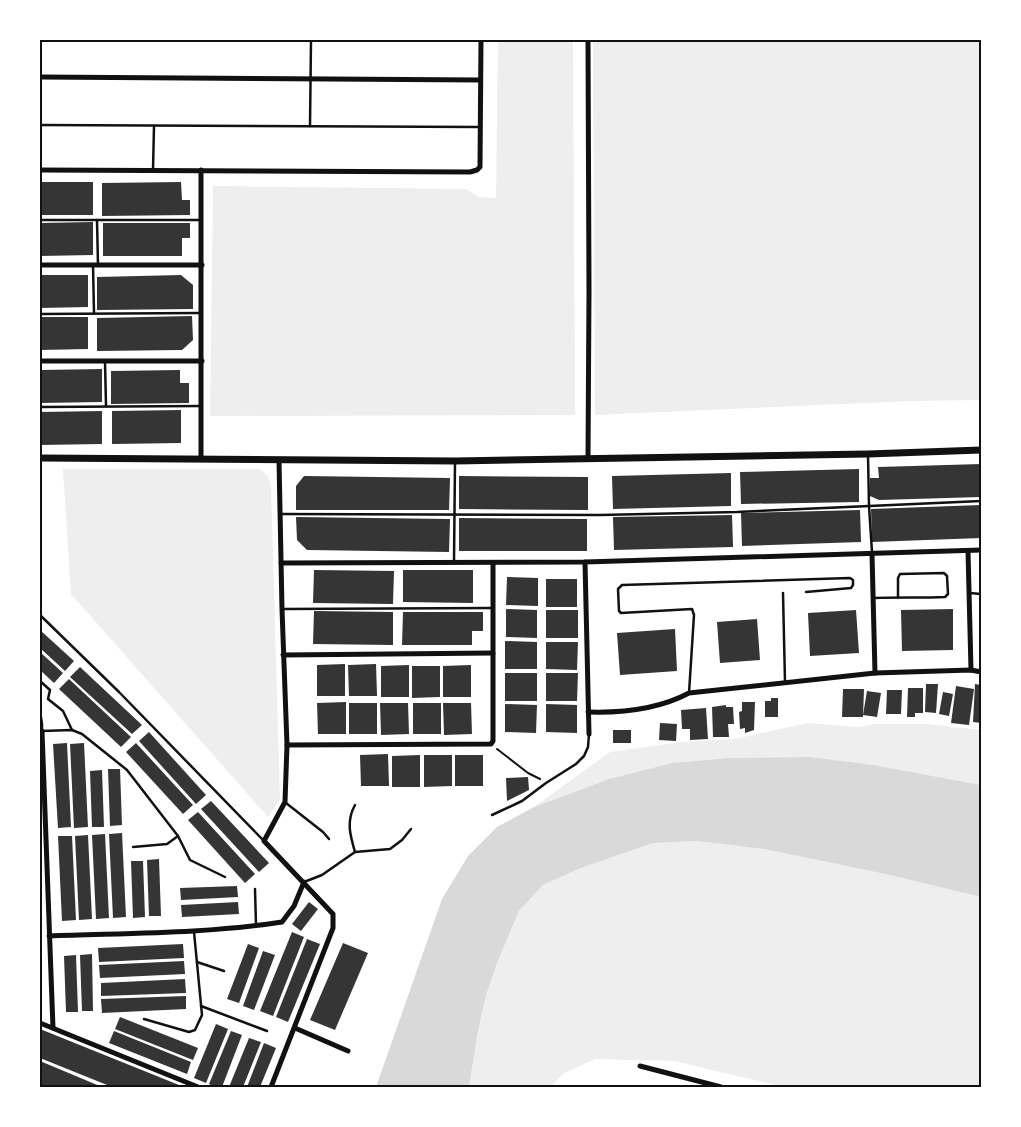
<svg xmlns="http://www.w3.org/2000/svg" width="1021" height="1127" viewBox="0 0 1021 1127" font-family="'Asap Condensed',sans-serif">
<rect width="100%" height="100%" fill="#fff"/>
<g fill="#eee">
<polygon points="498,40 573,40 575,415 210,416 213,186 466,189 479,197 496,198"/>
<polygon points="593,40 981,40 981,400 912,401 595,415"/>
<polygon points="63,469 260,469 268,476 271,486 280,800 268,817 71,594"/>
<polygon points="808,723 857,727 876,724 927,724 981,730 981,785 874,765 811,757 727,758 672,763 609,779 534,807 610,752 682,742 734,739"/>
<polygon points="697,841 764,849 890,875 981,897 981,1087 784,1087 674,1061 595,1059 564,1073 551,1087 469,1087 478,1031 486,995 497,963 519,911 543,885 581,868 653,843"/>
</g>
<polygon fill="#d9d9d9" points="811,757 874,765 981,785 981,897 890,875 764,849 697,841 653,843 581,868 543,885 519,911 497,963 486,995 478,1031 469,1087 376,1087 442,899 468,856 497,827 534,807 609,779 672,763 727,758"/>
<g fill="#353535">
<rect x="40" y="182" width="53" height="33"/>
<polygon points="181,182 182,200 190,200 190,215 102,216 102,183"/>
<polygon points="93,222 93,255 40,256 40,223"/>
<polygon points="103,223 190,223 190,238 182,238 182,256 103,256"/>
<polygon points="40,275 88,275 88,307 40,308"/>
<polygon points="181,275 193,285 193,309 97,310 97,277"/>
<polygon points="192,316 193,340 182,350 97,351 97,318"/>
<polygon points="40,317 88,317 88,349 40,350"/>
<polygon points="102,369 102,402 40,403 40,370"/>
<polygon points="180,370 180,383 189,383 189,403 111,404 111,371"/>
<polygon points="181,410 181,443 112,444 112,411"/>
<polygon points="102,411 102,444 40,445 40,412"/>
<polygon points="981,464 981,497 879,500 870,496 870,478 879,478 878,467"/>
<polygon points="859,469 859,502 741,504 740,472"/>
<polygon points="731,473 731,506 613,509 612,476"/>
<polygon points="304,476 450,478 449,510 296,510 296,486"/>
<polygon points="459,476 588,477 588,510 459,509"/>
<polygon points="981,505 981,538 872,542 871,509"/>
<polygon points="860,510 861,542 742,546 741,513"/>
<polygon points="732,515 733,547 614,550 613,517"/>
<polygon points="296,517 450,519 449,552 307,550 297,540"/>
<polygon points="459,518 587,519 587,551 459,551"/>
<polygon points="314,570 394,571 393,604 313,603"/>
<polygon points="403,570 473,570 473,603 403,602"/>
<polygon points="507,577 538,578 538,606 506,605"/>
<rect x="546" y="579" width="31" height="28"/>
<polygon points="506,609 537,610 537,638 506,637"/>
<polygon points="953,609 953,650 902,651 901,610"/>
<rect x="546" y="610" width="32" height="28"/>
<polygon points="856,610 859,653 810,656 808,613"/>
<polygon points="314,611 393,612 393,645 313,644"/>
<polygon points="403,612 483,612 483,631 472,631 472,645 402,645"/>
<polygon points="757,619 760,660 720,663 717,622"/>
<polygon points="675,629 677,671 620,675 617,633"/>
<polygon points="40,630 74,661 65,671 40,648"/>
<polygon points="505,641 537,642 537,669 505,669"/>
<polygon points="546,642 578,642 577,670 546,669"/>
<polygon points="40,652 63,673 54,683 40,670"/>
<polygon points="345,664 345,696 317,696 317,665"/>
<polygon points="376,664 377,696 349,696 348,665"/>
<polygon points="409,665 409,697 381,697 381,666"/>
<polygon points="471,665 471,697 443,697 443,666"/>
<polygon points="412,666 440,666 440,697 412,698"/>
<polygon points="80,667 142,725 132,734 70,677"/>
<rect x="505" y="673" width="32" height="28"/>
<polygon points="546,673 578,673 577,701 546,701"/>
<polygon points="69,679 131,737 121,747 59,689"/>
<polygon points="926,684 938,684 936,713 925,712"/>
<polygon points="975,684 981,685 981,723 973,722"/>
<polygon points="956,686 974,689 969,725 951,723"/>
<polygon points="908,688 923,688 923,713 915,713 915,717 907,717"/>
<polygon points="843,689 864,689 863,717 842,717"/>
<polygon points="887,690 902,690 901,714 886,714"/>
<polygon points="867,691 881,693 877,717 863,715"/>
<polygon points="943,692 953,694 949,716 939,714"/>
<polygon points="771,698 778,698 778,717 765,717 765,701 771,701"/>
<polygon points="346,702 346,734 318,734 317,703"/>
<polygon points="742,702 755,702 754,730 745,733 745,728 740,729 739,712 742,711"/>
<rect x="349" y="703" width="28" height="31"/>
<polygon points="380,703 408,703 409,734 381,735"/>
<rect x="413" y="703" width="28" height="31"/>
<polygon points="443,703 471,703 472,734 444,735"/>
<polygon points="505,704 537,705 536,733 505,732"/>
<polygon points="546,704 577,705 577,733 546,732"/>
<polygon points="726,705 726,707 733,707 734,724 728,724 729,737 713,737 712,707"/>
<polygon points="706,708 708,739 690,740 690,729 682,729 681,710"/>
<polygon points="660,723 677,724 676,741 659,740"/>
<rect x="613" y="730" width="18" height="13"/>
<polygon points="149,732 206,795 196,804 139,741"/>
<polygon points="67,743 71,827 58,828 53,744"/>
<polygon points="84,743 88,827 74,828 70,744"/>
<polygon points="136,743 193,805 183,814 126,752"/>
<polygon points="388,754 389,786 361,786 360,755"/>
<polygon points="420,755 420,787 392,787 392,756"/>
<polygon points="424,755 452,755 452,786 424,787"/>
<rect x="455" y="755" width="28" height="31"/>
<polygon points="108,769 120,769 122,825 110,826"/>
<polygon points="102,770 104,827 92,827 90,771"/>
<polygon points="528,777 529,790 507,801 506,778"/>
<polygon points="211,801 269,863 259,872 201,809"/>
<polygon points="198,812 255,874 245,883 188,820"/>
<polygon points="122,833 126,917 113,918 109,834"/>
<polygon points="105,834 109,918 96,919 92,835"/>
<polygon points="88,835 92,919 79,920 75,836"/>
<polygon points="58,836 72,836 76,920 62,921"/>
<polygon points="159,859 161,916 149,916 147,860"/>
<polygon points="131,861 143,861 145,917 133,918"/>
<polygon points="237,886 238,897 181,900 180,888"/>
<polygon points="238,902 239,914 182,917 181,905"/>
<polygon points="309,902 318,909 301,931 292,924"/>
<polygon points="292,932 304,937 273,1016 260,1011"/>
<polygon points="307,939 320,944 288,1022 276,1017"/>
<polygon points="343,943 368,953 335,1030 310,1020"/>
<polygon points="183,944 184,958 99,962 98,948"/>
<polygon points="248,944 259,948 239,1003 227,999"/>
<polygon points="263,951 275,955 254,1010 243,1006"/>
<polygon points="92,954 93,1011 82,1011 80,955"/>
<polygon points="76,955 78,1012 66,1012 64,956"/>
<polygon points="184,961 185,974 100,978 99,965"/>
<polygon points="185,979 186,993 101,996 101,983"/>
<polygon points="186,996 186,1009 102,1013 101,999"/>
<polygon points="120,1017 198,1048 193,1060 115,1029"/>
<polygon points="216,1024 228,1029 206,1083 194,1078"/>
<polygon points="40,1029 184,1087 112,1087 40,1058"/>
<polygon points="114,1031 191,1062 187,1074 109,1043"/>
<polygon points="231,1031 242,1035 222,1087 215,1087 209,1084"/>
<polygon points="249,1038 261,1042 243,1087 229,1087"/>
<polygon points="264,1043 276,1048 260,1087 247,1087"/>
<polygon points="40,1061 102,1087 40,1087"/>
</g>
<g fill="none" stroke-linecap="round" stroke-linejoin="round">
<polyline stroke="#111" stroke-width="2" points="497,749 528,773 540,779"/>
<g stroke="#111" stroke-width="2.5">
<polyline points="40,125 480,127"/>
<polyline points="310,126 311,40"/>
<polyline points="153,170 154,126"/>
<polyline points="40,220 201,220"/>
<polyline points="97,220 98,265"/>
<polyline points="93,265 94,313"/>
<polyline points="40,314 201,313"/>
<polyline points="105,361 106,406"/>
<polyline points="40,407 201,406"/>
<polyline points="868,455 869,506 872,552"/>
<polyline points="280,514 600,515 737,512 981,501"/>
<polyline points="454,562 455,462"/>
<polyline points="783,593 785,682"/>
<polyline points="970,593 981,594"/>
<path d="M874 598C898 597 922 598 945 597L948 594 947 576 944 573 900 574 898 578V598"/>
<polyline points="283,609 493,608"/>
<polyline points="40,615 119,692 264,841"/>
<polyline points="40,681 50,690 48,699 63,711 72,730"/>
<polyline points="689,693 694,615 692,609 621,613 619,611 618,589 622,585 850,578 853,580 853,585 851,588 806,592"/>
<polyline points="40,711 42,724 42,731 72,730 82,734 127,770 178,836 190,860 225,877"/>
<polyline points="286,803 323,832 329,839"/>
<path d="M355 805C346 821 350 835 355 852"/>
<polyline points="492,815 522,801 546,783 576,764 584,756 588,747 589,734"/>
<polyline points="133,847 167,844 178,836"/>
<polyline points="304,882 322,875 355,852 390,849 402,840 411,829"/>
<polyline points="255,889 256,925"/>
<polyline points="197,962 224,971"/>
<polyline points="201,1006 267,1031"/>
<polyline points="144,1019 189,1032 195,1030 202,1015 194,932"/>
</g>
<g stroke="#111" stroke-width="5">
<polyline points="40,77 480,80"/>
<polyline points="40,170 470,172 477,170 480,167 481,40"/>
<polyline points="40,265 202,265"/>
<polyline points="40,361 202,361"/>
<polyline points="201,459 201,170"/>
<polyline points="588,459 589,291 588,40"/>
<polyline points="968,551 971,670"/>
<polyline points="872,554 875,673"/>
<polyline points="585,562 589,734"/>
<polyline points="281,563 585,562 981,550"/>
<polyline points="283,655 493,653"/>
<path d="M588 712C621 713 659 709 689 693L875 673 971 670 981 672"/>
<polyline points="40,732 42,731 53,1028"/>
<polyline points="287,745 491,744 493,741 493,563"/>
<path d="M49 936C127 933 205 934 282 922L294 906 304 882"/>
<polyline points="40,1023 198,1087"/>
<polyline points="295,1028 348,1051"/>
<polyline points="640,1066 721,1087"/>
<polyline points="271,1087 333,928 333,914 264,841 285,802 287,745 282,609 279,460"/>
</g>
<polyline stroke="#111" stroke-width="7" points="40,458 455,461 868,454 981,450"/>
</g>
<rect width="1021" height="1127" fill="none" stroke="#ffffff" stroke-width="82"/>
<rect x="41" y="41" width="939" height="1045" fill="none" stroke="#111" stroke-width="2"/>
</svg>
